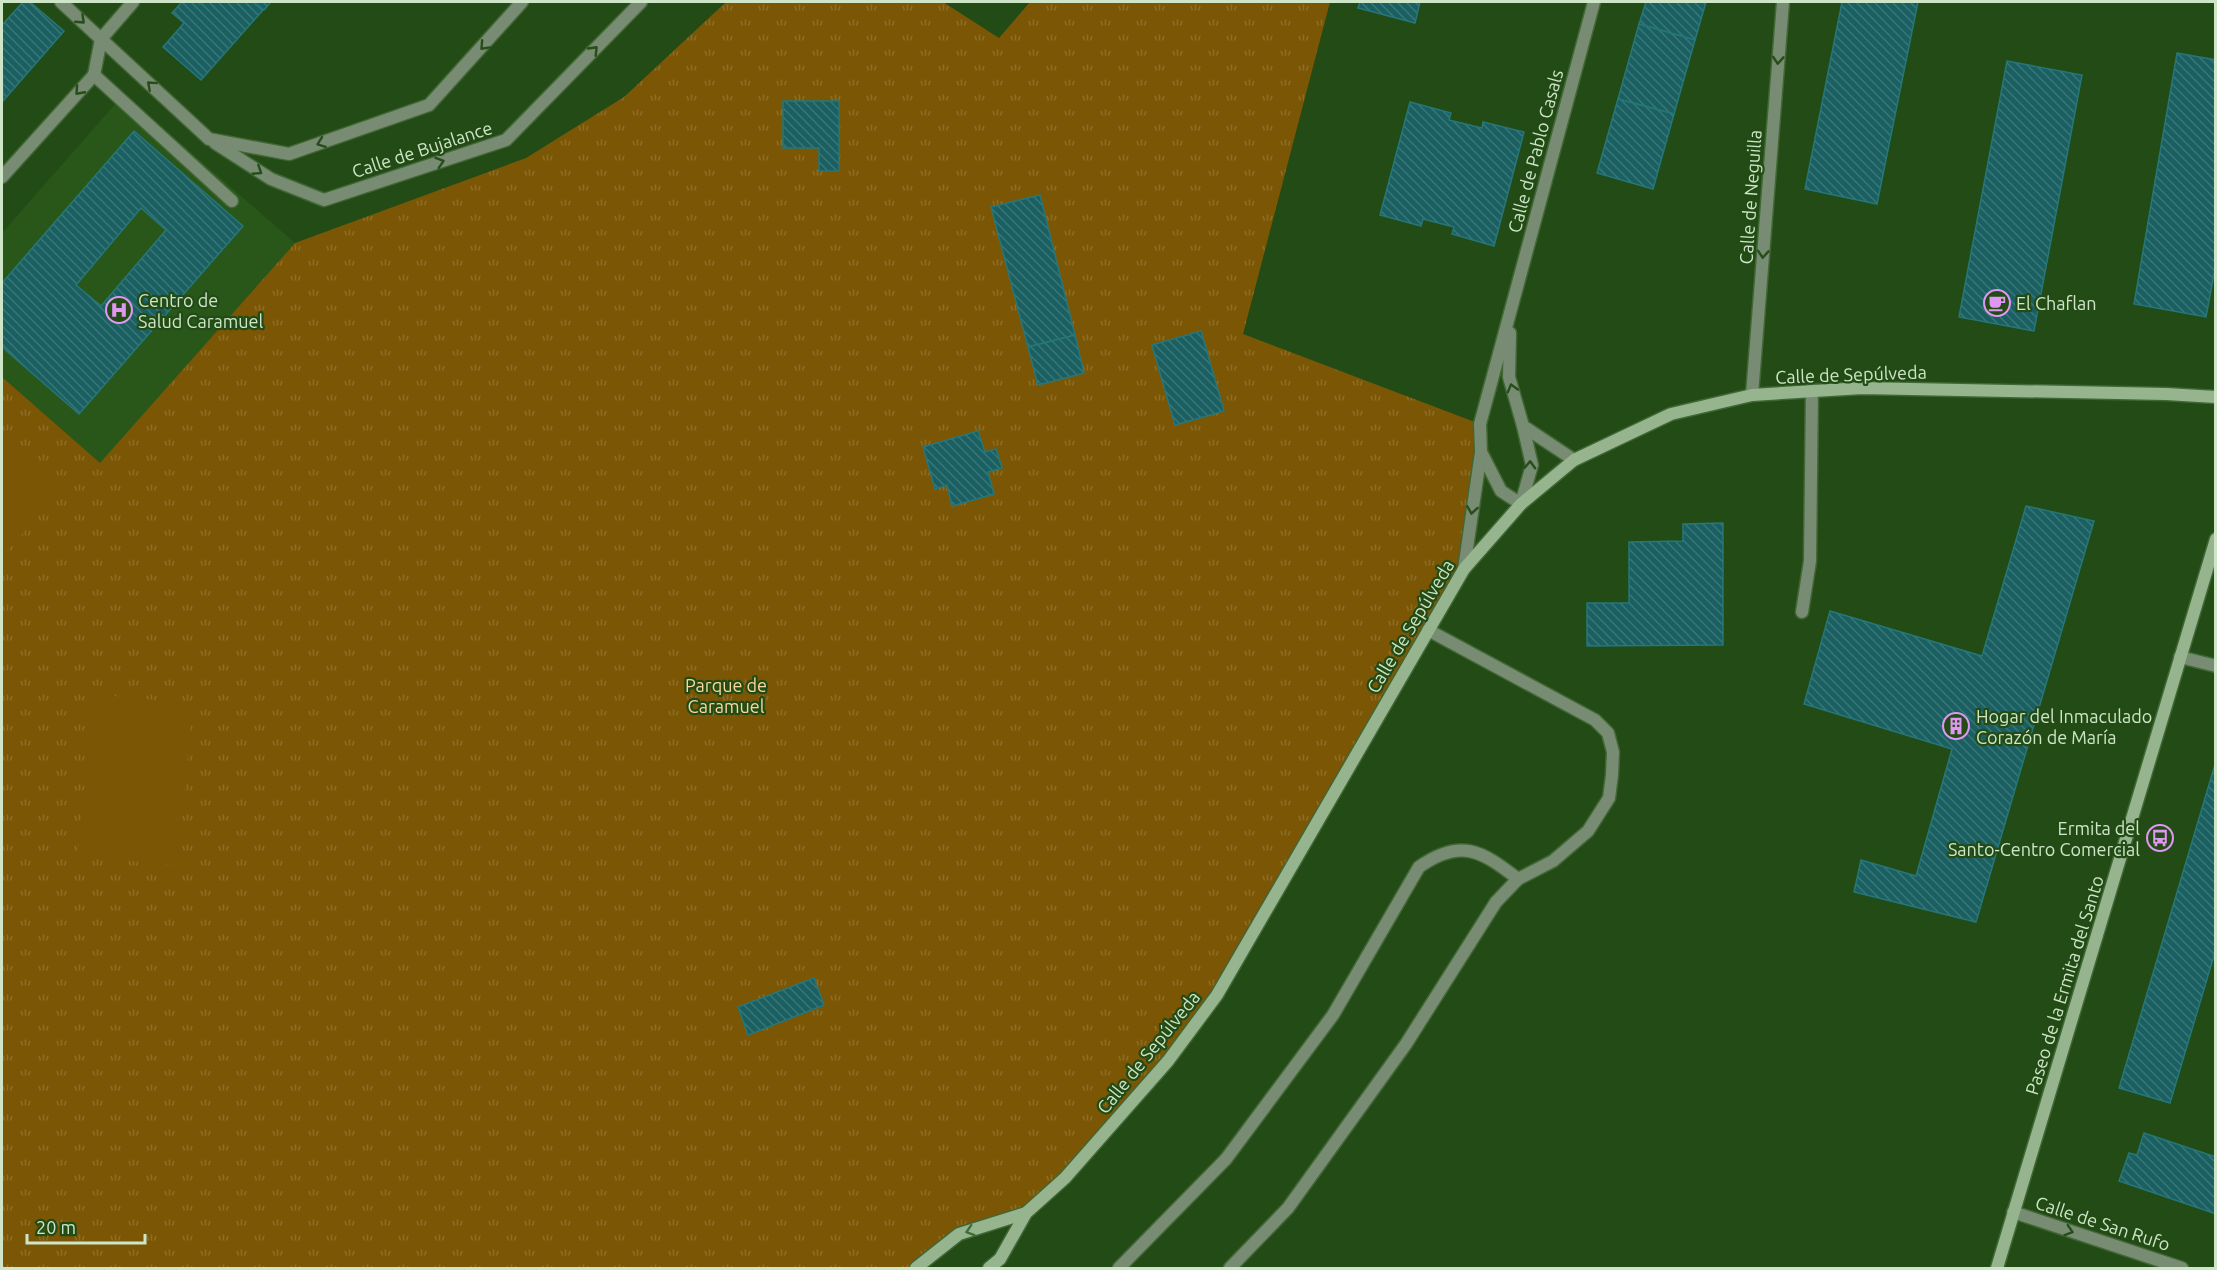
<svg xmlns="http://www.w3.org/2000/svg" width="2217" height="1270" viewBox="0 0 2217 1270" font-family="Ubuntu,sans-serif">
<defs>
<pattern id="park-tufts" width="24" height="20" patternUnits="userSpaceOnUse" patternTransform="scale(1.5)"><rect width="24" height="20" fill="#7b5605"/><path d="M3 7l-1-3M5 7V3M7 7l1-3M15 17l-1-3M17 17v-4M19 17l1-3" fill="none" stroke="#8d6e28"/></pattern>
<pattern id="building-back-hatch" width="6" height="6" patternUnits="userSpaceOnUse" patternTransform="scale(1.5)"><rect width="6" height="6" fill="#1a5f61"/><path d="M-1 5l2 2M0 0l6 6M5-1l2 2" fill="none" stroke="#3a7676"/></pattern>
</defs>
<rect width="100%" height="100%" fill="#224b15"/>
<polygon fill="#285719" points="124,94 295,243 100,464 2,377 2,233"/>
<polygon fill="url(#park-tufts)" points="726,2 943,2 999,38 1030,2 1330,2 1243,334 1480,424 1464,569 1247,946 1168,1061 1026,1213 959,1234 916,1268 2,1268 2,377 100,463 295,243 526,158 624,97"/>
<g fill="#7b5605">
<polygon points="2,432 63,489 2,556"/>
<polygon points="94,694 193,704 177,866 78,855"/>
</g>
<g fill="url(#building-back-hatch)" stroke="#26777a" stroke-width="1.5" fill-rule="evenodd">
<polygon points="23,2 30,2 64,31 3,101 2,25"/>
<polygon points="182,2 197,2 200,4 203,2 252,2 263,10 201,80 163,47 184,23 172,13"/>
<polygon points="254,2 271,2 264,10"/>
<polygon points="1360,2 1420,2 1415,23 1358,8"/>
<polygon points="1646,2 1706,2 1695,40 1639,24"/>
<polygon points="1842,2 1918,2 1877,204 1805,189"/>
<polygon points="1639,24 1695,40 1674,114 1618,99"/>
<polygon points="2177,53 2216,60 2216,263 2206,317 2134,304"/>
<polygon points="2007,61 2082,75 2034,331 1959,317"/>
<polygon points="1618,99 1674,114 1653,189 1597,173"/>
<polygon points="783,101 839,101 839,171 819,171 819,148 783,148"/>
<polygon points="1410,102 1451,113 1449,120 1482,128 1483,122 1524,132 1494,246 1452,234 1454,227 1423,219 1421,226 1380,215"/>
<path d="M134 131 243 226 79 414 2 347V283ZM141 208 166 230 101 306 76 285Z"/>
<polygon points="1040,195 1075,335 1028,347 991,207"/>
<polygon points="1201,331 1224,411 1175,425 1152,345"/>
<polygon points="1075,335 1084,373 1038,385 1028,347"/>
<polygon points="978,431 985,452 996,449 1002,468 988,472 994,494 952,506 947,485 935,489 923,447"/>
<polygon points="2026,506 2094,521 1976,922 1854,892 1861,860 1916,876 1952,749 1804,704 1830,611 1982,656"/>
<polygon points="1723,523 1723,645 1587,646 1587,603 1629,603 1629,542 1683,541 1683,524"/>
<polygon points="2216,761 2216,949 2170,1103 2119,1088"/>
<polygon points="814,978 824,1005 748,1035 738,1007"/>
<polygon points="2144,1133 2216,1157 2216,1214 2119,1181 2129,1153 2137,1155"/>
</g>
<g fill="none" stroke-linecap="round" stroke-linejoin="round">
<defs>
<g id="lane">
<polyline points="94,75 232,201"/>
<polyline points="1802,612 1810,561 1812,390"/>
<polyline points="2180,657 2216,666"/>
<path d="M1119 1268 1226 1159 1333 1015 1419 867C1460 838 1481 850 1518 879"/>
<polyline points="1230,1268 1288,1208 1406,1044 1496,902 1518,879 1553,861 1588,831 1609,798 1612,775 1613,752 1608,733 1595,720 1428,630"/>
</g>
<g id="street">
<polyline points="61,2 209,139 289,154 429,105 522,2"/>
<polyline points="215,143 271,179 324,200 506,140 641,2"/>
<polyline points="2,177 94,75 101,39 133,2"/>
<polyline points="1510,333 1509,377 1523,426 1574,460"/>
<polyline points="1752,395 1783,2"/>
<polyline points="1481,452 1501,491 1521,504 1532,465 1523,426"/>
<polyline points="1464,569 1481,452 1480,424 1594,2"/>
<polyline points="2013,1212 2182,1268"/>
</g>
<g id="secondary">
<polyline points="916,1268 959,1234 1026,1213"/>
<polyline points="989,1268 1000,1259 1026,1213 1065,1178 1168,1061 1217,995 1464,569 1521,504 1574,460 1671,414 1752,395 1862,388 2166,394 2216,397"/>
<polyline points="1997,1268 2216,539"/>
</g>
</defs>
<use href="#lane" stroke="#416735" stroke-width="15"/>
<use href="#street" stroke="#416735" stroke-width="15"/>
<use href="#secondary" stroke="#416735" stroke-width="15"/>
<use href="#lane" stroke="#788b73" stroke-width="12"/>
<use href="#street" stroke="#788b73" stroke-width="12"/>
<use href="#secondary" stroke="#96b58e" stroke-width="12"/>
</g>
<defs><path id="oneway-chevron" d="M-2-3.5L2.5 0L-2 3.5" fill="none" stroke-width="1.6" stroke-linecap="round" stroke-linejoin="round" transform="scale(1.5)"/></defs>
<g stroke="#264e1a">
<use href="#oneway-chevron" transform="translate(81 20) rotate(43)"/>
<use href="#oneway-chevron" transform="translate(484 46) rotate(133)"/>
<use href="#oneway-chevron" transform="translate(594 50) rotate(-46)"/>
<use href="#oneway-chevron" transform="translate(1778 60) rotate(94)"/>
<use href="#oneway-chevron" transform="translate(151 85) rotate(-138)"/>
<use href="#oneway-chevron" transform="translate(79 91) rotate(132)"/>
<use href="#oneway-chevron" transform="translate(321 143) rotate(160)"/>
<use href="#oneway-chevron" transform="translate(440 162) rotate(-18)"/>
<use href="#oneway-chevron" transform="translate(258 171) rotate(33)"/>
<use href="#oneway-chevron" transform="translate(1763 254) rotate(94)"/>
<use href="#oneway-chevron" transform="translate(1512 388) rotate(-106)"/>
<use href="#oneway-chevron" transform="translate(1530 465) rotate(-88)"/>
<use href="#oneway-chevron" transform="translate(1472 510) rotate(99)"/>
<use href="#oneway-chevron" transform="translate(2069 1231) rotate(18)"/>
</g>
<use stroke="#456b39" href="#oneway-chevron" transform="translate(970 1231) rotate(162)"/>
<defs>
<symbol id="cafe-ring" viewBox="-11 -11 22 22"><circle r="9.5" fill="#224b15" stroke="#df98f1" stroke-width="1.5"/><path d="M-5.5-4.5H6V0H3Q3 3.5 0 3.5H-2.5Q-5.5 3.5-5.5 0ZM3-3.2v2h1.7v-2ZM-6 4.5H4V6H-6Z" fill="#df98f1"/></symbol>
<symbol id="hospital-ring" viewBox="-11 -11 22 22"><circle r="9.5" fill="#224b15" stroke="#df98f1" stroke-width="1.5"/><path d="M-5-5h3v3.5h4V-5h3V5h-3V1.5h-4V5h-3Z" fill="#df98f1"/></symbol>
<symbol id="building-ring" viewBox="-11 -11 22 22"><circle r="9.5" fill="#224b15" stroke="#df98f1" stroke-width="1.5"/><path d="M-4-6H4V6H1V3H-1V6H-4ZM-2.5-4.3h1.7v1.8h-1.7ZM.8-4.3h1.7v1.8H.8ZM-2.5-1h1.7V.8h-1.7ZM.8-1h1.7V.8H.8Z" fill="#df98f1"/></symbol>
<symbol id="bus-ring" viewBox="-11 -11 22 22"><circle r="9.5" fill="#224b15" stroke="#df98f1" stroke-width="1.5"/><path d="M-5-6H5V4H4V6H2V4H-2V6H-4V4H-5ZM-3.5-4V0h7V-4ZM-3.5 1.2v1.5H-2V1.2ZM2 1.2v1.5H3.5V1.2Z" fill="#df98f1"/></symbol>
</defs>
<g fill-rule="evenodd">
<use href="#cafe-ring" x="1982" y="288" width="30" height="30"/>
<use href="#hospital-ring" x="104" y="295" width="30" height="30"/>
<use href="#building-ring" x="1941" y="711" width="30" height="30"/>
<use href="#bus-ring" x="2145" y="823" width="30" height="30"/>
</g>
<g text-anchor="middle" dominant-baseline="central" stroke-width="4.5" stroke-linejoin="round" paint-order="stroke">
<g font-size="18" fill="#cee5c7" stroke="#224b15">
<text transform="translate(422 149) rotate(-18)">Calle de Bujalance</text>
<text transform="translate(1535 151) rotate(-75)">Calle de Pablo Casals</text>
<text transform="translate(1750 197) rotate(-86)">Calle de Neguilla</text>
<text transform="translate(1851 374) rotate(-2)">Calle de Sepúlveda</text>
<text transform="translate(1410 626) rotate(-59)">Calle de Sepúlveda</text>
<text transform="translate(2064 985) rotate(-73)">Paseo de la Ermita del Santo</text>
<text transform="translate(1148 1052) rotate(-51)">Calle de Sepúlveda</text>
<text transform="translate(2103 1223) rotate(18)">Calle de San Rufo</text>
</g>
<g font-size="18" fill="#cee5c7" stroke="#224b15" text-anchor="start">
<text x="138" y="300">Centro de<tspan x="138" dy="21">Salud Caramuel</tspan></text>
<text x="2016" y="303">El Chaflan</text>
<text x="1976" y="716">Hogar del Inmaculado<tspan x="1976" dy="21">Corazón de María</tspan></text>
<text x="2140" y="828" text-anchor="end">Ermita del<tspan x="2140" dy="21">Santo-Centro Comercial</tspan></text>
</g>
<g font-size="18" fill="#fad69d" stroke="#224b15">
<text x="726" y="685">Parque de<tspan x="726" dy="21">Caramuel</tspan></text>
</g>
</g>
<rect width="2217" height="1270" fill="none" stroke="#cee5c7" stroke-width="6"/>
<path d="M27 1234v9h118v-9" fill="none" stroke="#cee5c7" stroke-width="3"/>
<text x="36" y="1234" font-size="18" fill="#cee5c7" stroke="#224b15" stroke-width="4.5" paint-order="stroke">20 m</text>
</svg>
